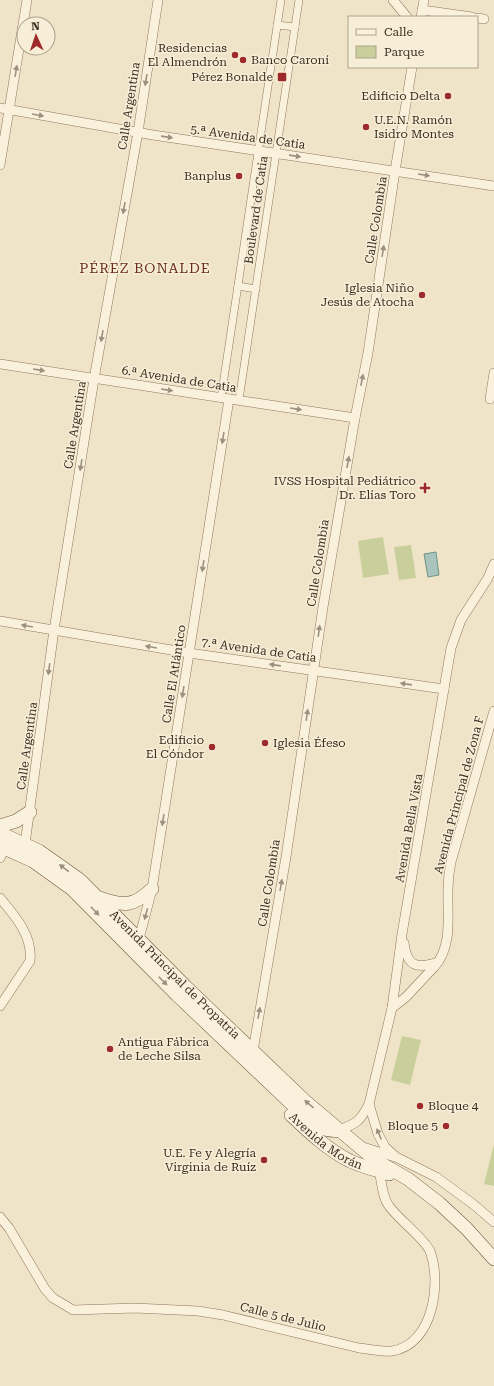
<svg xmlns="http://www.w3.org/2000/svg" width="494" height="1386" viewBox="0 0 494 1386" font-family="'Roboto Serif',serif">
<rect width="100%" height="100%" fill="#f0e4c8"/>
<g fill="#c9cf9b">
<polygon points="383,537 389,574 363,578 358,541"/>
<polygon points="411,545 416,578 399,580 394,547"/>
<polygon points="402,1036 421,1040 410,1085 391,1080"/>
<polygon points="494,1144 494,1186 484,1184"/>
</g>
<polygon fill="#a9c4bc" stroke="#6f938a" points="436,552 439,575 428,577 424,554"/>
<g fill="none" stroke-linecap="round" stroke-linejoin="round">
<defs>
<g id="pedestrian">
<polyline points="277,25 295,27"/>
<polyline points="238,286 256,289"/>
<polyline points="221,398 281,0"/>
<polyline points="239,400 299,0"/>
</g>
<g id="minor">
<polyline points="393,0 407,17"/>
<polyline points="422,10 472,17"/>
<polyline points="421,17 424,0"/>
<polyline points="477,18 484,19"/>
<polyline points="0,108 153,135 494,186"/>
<polyline points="0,165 27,0"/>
<polyline points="0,364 355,418"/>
<polyline points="490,399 494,373"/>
<polyline points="0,621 189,653 444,689"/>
<polyline points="22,849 25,844 54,630 94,379 138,132 158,0"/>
<polyline points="0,858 5,848"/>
<path d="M0 898C15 916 33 936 30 961L0 1006"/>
<polyline points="136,943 139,939 152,889 229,399"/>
<path d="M404 943C407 967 417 969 438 962"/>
<path d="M392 1008 406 997 435 966C453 945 447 915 448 890 448 880 449 871 451 862L494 711"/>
<polyline points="251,1053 253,1051 286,857 323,607 355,418 368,353 395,171 412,67"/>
<polyline points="369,1104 378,1134 385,1147 395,1156"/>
<path d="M339 1130C358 1123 360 1121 369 1104L392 1008 402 934 451 648 461 620 488 578 494 564"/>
<polyline points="363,1147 398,1158 436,1177 473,1204 494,1222"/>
<path d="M0 1217 9 1228 45 1289 53 1298 73 1310 135 1308 198 1311 223 1315 359 1348C370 1349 382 1352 392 1351 433 1345 442 1283 430 1251 424 1238 399 1220 389 1206 382 1197 382 1182 379 1171"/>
</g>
<g id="secondary">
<polyline points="0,826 16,821 30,812"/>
<path id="s1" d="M0 833 39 851 80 880 186 987 305 1101 375 1160 408 1179 439 1203 466 1228 494 1259"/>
<path d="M0 846 33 861 72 889 177 995 297 1109C309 1119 322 1133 339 1130"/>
<path d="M100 898C124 907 134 906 152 889"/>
<path id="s2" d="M291 1115C309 1132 328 1150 350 1161 363 1167 376 1170 389 1174"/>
</g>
</defs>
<use href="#pedestrian" stroke="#8d765c" stroke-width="8"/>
<use href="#minor" stroke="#8d765c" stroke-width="10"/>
<use href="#secondary" stroke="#6f573f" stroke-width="14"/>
<use href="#pedestrian" stroke="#faf1dc" stroke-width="7"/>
<use href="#minor" stroke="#faf1dc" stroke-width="9"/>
<use href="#secondary" stroke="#faf1dc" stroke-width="13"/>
</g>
<defs><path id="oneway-solid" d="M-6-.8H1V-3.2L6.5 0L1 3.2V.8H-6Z"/></defs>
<g fill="#9c907e">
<use href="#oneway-solid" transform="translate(16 71) rotate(-81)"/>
<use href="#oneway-solid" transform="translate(146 80) rotate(99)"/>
<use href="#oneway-solid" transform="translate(38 115) rotate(10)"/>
<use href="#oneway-solid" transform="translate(167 137) rotate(8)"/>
<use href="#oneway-solid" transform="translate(295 156) rotate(8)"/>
<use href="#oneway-solid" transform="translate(424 175) rotate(9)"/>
<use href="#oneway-solid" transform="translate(124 208) rotate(100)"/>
<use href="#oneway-solid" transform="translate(383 251) rotate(-81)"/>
<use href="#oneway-solid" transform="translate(102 336) rotate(100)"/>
<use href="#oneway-solid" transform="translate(39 370) rotate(9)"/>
<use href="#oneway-solid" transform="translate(362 380) rotate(-79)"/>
<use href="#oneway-solid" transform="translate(167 390) rotate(9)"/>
<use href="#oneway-solid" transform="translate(296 409) rotate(9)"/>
<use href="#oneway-solid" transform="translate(223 438) rotate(99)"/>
<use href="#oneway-solid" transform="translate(348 462) rotate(-80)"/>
<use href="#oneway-solid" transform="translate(81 465) rotate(99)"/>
<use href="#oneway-solid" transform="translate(203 566) rotate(99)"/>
<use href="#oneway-solid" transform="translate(27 626) rotate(-170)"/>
<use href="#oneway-solid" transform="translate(319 631) rotate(-82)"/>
<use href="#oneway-solid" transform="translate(151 647) rotate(-170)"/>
<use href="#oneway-solid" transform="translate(275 665) rotate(-172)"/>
<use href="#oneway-solid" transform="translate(49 669) rotate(98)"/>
<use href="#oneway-solid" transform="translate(406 684) rotate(-172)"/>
<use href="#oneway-solid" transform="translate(183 692) rotate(99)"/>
<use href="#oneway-solid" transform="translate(307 715) rotate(-81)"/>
<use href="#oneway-solid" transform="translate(163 820) rotate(99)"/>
<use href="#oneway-solid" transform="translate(64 868) rotate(-143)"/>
<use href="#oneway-solid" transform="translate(281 885) rotate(-80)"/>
<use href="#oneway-solid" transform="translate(95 911) rotate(46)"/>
<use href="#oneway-solid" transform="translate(146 914) rotate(105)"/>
<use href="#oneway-solid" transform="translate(163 981) rotate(45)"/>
<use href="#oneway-solid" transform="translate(259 1013) rotate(-80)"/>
<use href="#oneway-solid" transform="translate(309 1104) rotate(-139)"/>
<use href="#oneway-solid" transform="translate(379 1134) rotate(-112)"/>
</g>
<g fill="#9e2a2b" stroke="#f7eed8" stroke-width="1.5">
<circle cx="235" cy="55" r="4"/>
<circle cx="243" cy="60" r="4"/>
<rect x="277" y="72" width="10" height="10" rx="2"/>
<circle cx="448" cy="96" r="4"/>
<circle cx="366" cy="127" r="4"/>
<circle cx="239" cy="176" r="4"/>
<circle cx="422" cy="295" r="4"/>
<path d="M423 482h4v4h4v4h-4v4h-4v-4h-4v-4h4z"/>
<circle cx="265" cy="743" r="4"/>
<circle cx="212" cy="747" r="4"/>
<circle cx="110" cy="1049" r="4"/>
<circle cx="420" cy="1106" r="4"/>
<circle cx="446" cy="1126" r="4"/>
<circle cx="264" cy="1160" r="4"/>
</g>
<g text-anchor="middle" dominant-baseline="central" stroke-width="3" stroke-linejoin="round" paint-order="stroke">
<g font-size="12" fill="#3d2e20" stroke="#f7eed8" text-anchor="end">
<text x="227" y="48">Residencias<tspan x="227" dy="14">El Almendrón</tspan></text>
<text x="251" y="60" text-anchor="start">Banco Caroní</text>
<text x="273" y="77">Pérez Bonalde</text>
<text x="440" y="96">Edificio Delta</text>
<text x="374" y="120" text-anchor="start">U.E.N. Ramón<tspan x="374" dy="14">Isidro Montes</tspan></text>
<text x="231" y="176">Banplus</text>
<text x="414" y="288">Iglesia Niño<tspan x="414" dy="14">Jesús de Atocha</tspan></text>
<text x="416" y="481">IVSS Hospital Pediátrico<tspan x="416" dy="14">Dr. Elías Toro</tspan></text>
<text x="204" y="740">Edificio<tspan x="204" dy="14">El Cóndor</tspan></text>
<text x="273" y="743" text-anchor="start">Iglesia Éfeso</text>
<text x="118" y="1042" text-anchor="start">Antigua Fábrica<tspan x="118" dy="14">de Leche Silsa</tspan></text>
<text x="428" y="1106" text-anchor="start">Bloque 4</text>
<text x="438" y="1126">Bloque 5</text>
<text x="256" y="1153">U.E. Fe y Alegría<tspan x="256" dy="14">Virginia de Ruíz</tspan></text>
</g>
<g font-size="12" fill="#3d2e20" stroke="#f7eed8">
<text transform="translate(129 106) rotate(-81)">Calle Argentina</text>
<text transform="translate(248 137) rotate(8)">5.ª Avenida de Catia</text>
<text transform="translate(256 210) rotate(-82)">Boulevard de Catia</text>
<text transform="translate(376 220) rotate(-81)">Calle Colombia</text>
<text transform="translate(179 379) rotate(9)">6.ª Avenida de Catia</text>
<text transform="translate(75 425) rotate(-81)">Calle Argentina</text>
<text transform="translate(318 563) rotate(-81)">Calle Colombia</text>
<text transform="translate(259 650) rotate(8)">7.ª Avenida de Catia</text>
<text transform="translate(174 674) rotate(-81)">Calle El Atlántico</text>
<text transform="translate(27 746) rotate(-82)">Calle Argentina</text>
<text transform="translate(459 795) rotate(-75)">Avenida Principal de Zona F</text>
<text transform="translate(409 828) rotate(-80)">Avenida Bella Vista</text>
<text transform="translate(269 883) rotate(-81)">Calle Colombia</text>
<text stroke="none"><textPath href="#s1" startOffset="227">Avenida Principal de Propatria</textPath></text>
<text stroke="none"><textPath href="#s2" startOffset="44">Avenida Morán</textPath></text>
<text transform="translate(283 1317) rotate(14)">Calle 5 de Julio</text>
</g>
<g font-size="14" letter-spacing="1" fill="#6b2e1e" stroke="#f7eed8">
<text x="145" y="268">PÉREZ BONALDE</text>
</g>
</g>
<rect x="348" y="16" width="130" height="52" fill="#f7eed8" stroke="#ada18e"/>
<rect x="356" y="29" width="20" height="6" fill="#faf1dc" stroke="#ada18e"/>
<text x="384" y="36" font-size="12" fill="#3d2e20">Calle</text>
<rect x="356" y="46" width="20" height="12" fill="#c9cf9b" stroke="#ada18e"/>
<text x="384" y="56" font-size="12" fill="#3d2e20">Parque</text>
<g transform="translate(36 36) rotate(357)"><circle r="19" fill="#f7eed8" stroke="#ada18e"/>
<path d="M0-3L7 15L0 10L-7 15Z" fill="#9e2a2b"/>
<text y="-6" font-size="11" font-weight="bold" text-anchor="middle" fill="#3d2e20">N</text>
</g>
</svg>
